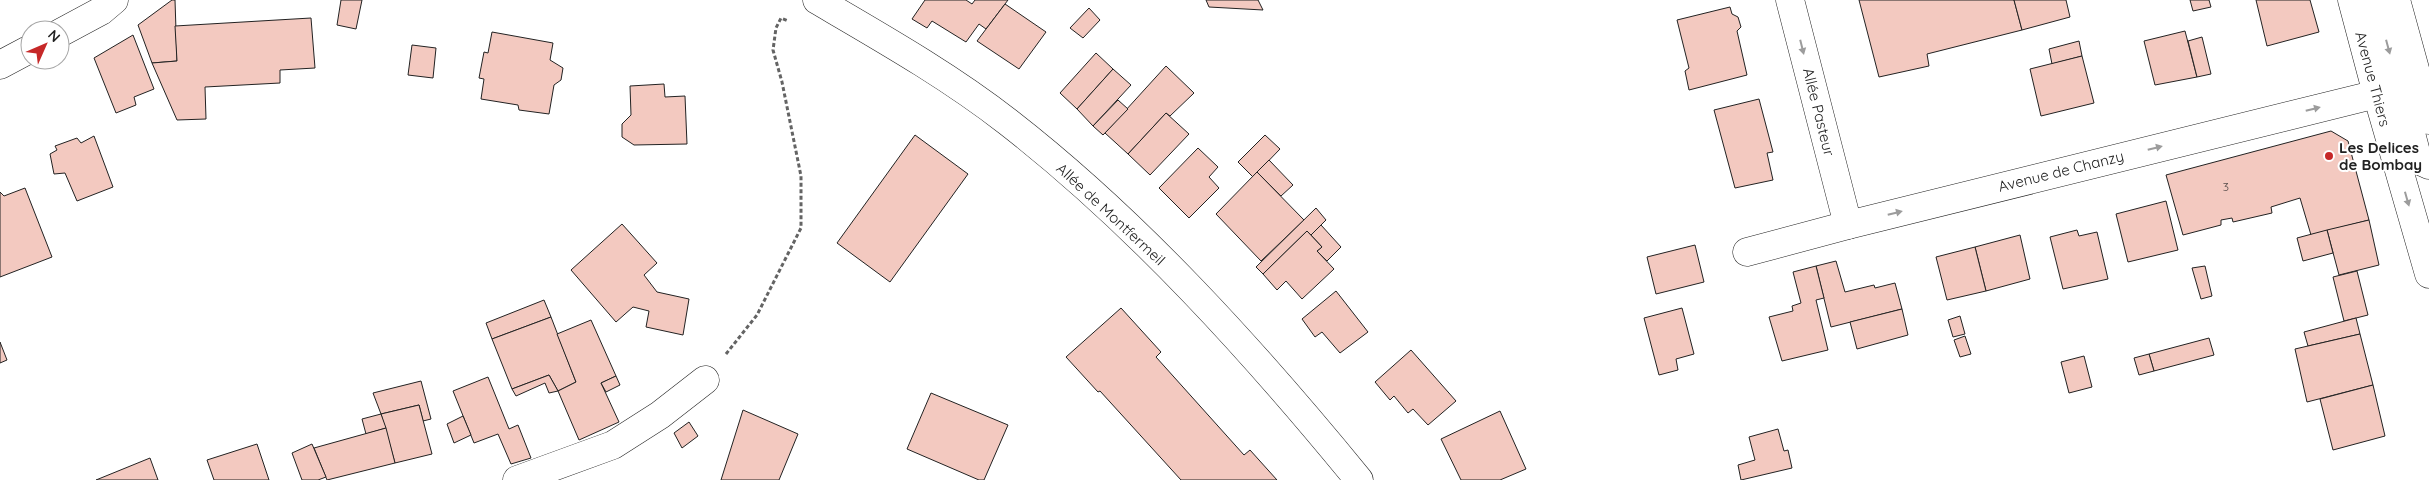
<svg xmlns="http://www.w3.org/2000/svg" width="2429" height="480" viewBox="0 0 2429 480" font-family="Quicksand,sans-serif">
<rect width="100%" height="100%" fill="#fff"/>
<g fill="#f3c9c0" stroke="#222">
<polygon points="172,0 175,0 177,61 152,63 138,25"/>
<polygon points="341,0 362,0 356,29 337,25"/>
<polygon points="925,0 966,0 972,4 975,0 1008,0 986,29 979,24 966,42 932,21 927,28 912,19"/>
<polygon points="1206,0 1258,0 1263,10 1209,7"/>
<polygon points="1859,0 2014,0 2022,30 1927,54 1929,66 1879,77"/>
<polygon points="2014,0 2066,0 2070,17 2022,30"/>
<polygon points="2190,0 2209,0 2211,7 2193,11"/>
<polygon points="2256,0 2310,0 2319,32 2267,46"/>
<polygon points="1005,4 1046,32 1019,69 977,41"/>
<polygon points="1730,7 1732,14 1738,17 1741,27 1737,31 1747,75 1689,90 1685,71 1689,68 1677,20"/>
<polygon points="1089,8 1100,20 1083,38 1070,28"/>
<polygon points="311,18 315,68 280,70 280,83 205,87 206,119 177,120 152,63 177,61 175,26"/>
<polygon points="2185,31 2197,77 2155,85 2144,41"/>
<polygon points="492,32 553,43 550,60 563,68 561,80 554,85 549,114 519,110 518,105 481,99 484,79 479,78 484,52 488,53"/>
<polygon points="133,35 154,89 134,97 136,105 116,113 94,58"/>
<polygon points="2202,37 2211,74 2197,77 2188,41"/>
<polygon points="2079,41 2082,56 2052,64 2049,49"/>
<polygon points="412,45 436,48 433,78 408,75"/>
<polygon points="1096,53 1113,69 1077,109 1060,93"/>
<polygon points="2082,56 2094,103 2041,116 2030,69"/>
<polygon points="1166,66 1194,93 1170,116 1166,113 1128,154 1105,133"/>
<polygon points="1113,69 1131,85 1093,126 1077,109"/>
<polygon points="664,84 665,97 685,96 687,144 634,145 622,137 622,124 631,115 630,86"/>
<polygon points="1759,99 1773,152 1767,153 1773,180 1735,188 1714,110"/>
<polygon points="1118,100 1128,109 1103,135 1093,126"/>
<polygon points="1166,113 1189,134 1150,175 1128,154"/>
<polygon points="2331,131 2348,141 2369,220 2311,235 2300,198 2271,207 2272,213 2233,222 2232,218 2221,220 2221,225 2183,235 2166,175"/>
<polygon points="915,135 968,174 890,282 837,243"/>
<polygon points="1265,135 1280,149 1253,177 1238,162"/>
<polygon points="94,136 113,187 77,201 65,173 54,174 50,154 57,150 55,146 77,138 81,143"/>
<polygon points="1198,148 1218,167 1209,177 1219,188 1189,218 1159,188"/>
<polygon points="1269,160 1293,185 1281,196 1257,172"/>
<polygon points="1257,172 1304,220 1261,261 1216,214"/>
<polygon points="25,188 52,257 0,277 0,192 4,196"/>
<polygon points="2166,201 2178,250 2128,262 2116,214"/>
<polygon points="1316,208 1326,220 1311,235 1307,231 1263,274 1256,267"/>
<polygon points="2369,220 2379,265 2339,275 2327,230"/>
<polygon points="622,224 657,263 644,275 657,292 689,299 683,335 646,327 649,311 633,307 616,322 571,270"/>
<polygon points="1321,225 1341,247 1327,261 1317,251 1322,247 1311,235"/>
<polygon points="2077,230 2079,236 2097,232 2108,279 2063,289 2050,237"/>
<polygon points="2327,230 2333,253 2303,261 2297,238"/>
<polygon points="1307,231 1322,247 1317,251 1334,269 1302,299 1286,281 1277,290 1263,274"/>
<polygon points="2020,235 2030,279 1986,291 1975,247"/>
<polygon points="1695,245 1704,282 1656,294 1647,257"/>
<polygon points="1975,247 1986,291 1947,300 1936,257"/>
<polygon points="1836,261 1845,292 1874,285 1875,288 1895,283 1902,309 1831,327 1816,266"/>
<polygon points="1816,266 1824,298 1816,300 1828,350 1782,361 1769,317 1793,311 1792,306 1801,303 1793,272"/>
<polygon points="2205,266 2212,296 2201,299 2192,268"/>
<polygon points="2357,271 2368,315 2344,321 2333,277"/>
<polygon points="1336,291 1368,332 1340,353 1322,332 1315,337 1302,319"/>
<polygon points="544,300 551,317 492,339 486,323"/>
<polygon points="1121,308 1161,352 1156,357 1244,455 1250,450 1277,480 1181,480 1100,391 1098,392 1066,357"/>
<polygon points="1682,308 1694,354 1676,359 1678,370 1659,375 1644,318"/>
<polygon points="1902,309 1908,335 1857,349 1850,322"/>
<polygon points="1960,316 1965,334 1953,337 1948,320"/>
<polygon points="551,317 576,382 558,391 549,375 512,389 492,339"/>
<polygon points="2356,318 2360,334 2308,346 2304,332"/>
<polygon points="591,320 616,376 601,383 619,422 579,440 558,391 576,382 557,334"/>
<polygon points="2360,334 2373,385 2307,402 2295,349"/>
<polygon points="1965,336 1971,354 1960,357 1954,340"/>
<polygon points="2209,338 2214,355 2154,371 2149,354"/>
<polygon points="0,342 7,360 0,363"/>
<polygon points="1411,350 1456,401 1428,425 1413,409 1408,413 1394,396 1390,400 1375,382"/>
<polygon points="2149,354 2154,371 2139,375 2134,358"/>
<polygon points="2084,356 2092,387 2069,393 2061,362"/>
<polygon points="549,375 558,391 549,393 545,383 516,396 512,389"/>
<polygon points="616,376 620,385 606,392 601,383"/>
<polygon points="488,377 509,429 518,425 531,458 511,464 498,434 474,443 453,391"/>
<polygon points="421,381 431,419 423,421 419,405 381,414 373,393"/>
<polygon points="2373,385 2385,436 2333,450 2320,399"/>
<polygon points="931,393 1008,425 984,480 979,480 907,449"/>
<polygon points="419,405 432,454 395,463 381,414"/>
<polygon points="743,410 798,434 779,480 721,480"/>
<polygon points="1500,411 1526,469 1500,480 1461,480 1441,439"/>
<polygon points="381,414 386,428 366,434 362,419"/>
<polygon points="463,416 471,435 454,443 447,424"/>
<polygon points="689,422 698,436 682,448 674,433"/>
<polygon points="386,428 395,463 327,480 314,448"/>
<polygon points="1778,429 1784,451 1788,450 1792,468 1741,480 1738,465 1755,460 1749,437"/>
<polygon points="257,444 269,480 214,480 207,460"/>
<polygon points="312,444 326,477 318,480 302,480 292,453"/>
<polygon points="150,458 158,480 96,480"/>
</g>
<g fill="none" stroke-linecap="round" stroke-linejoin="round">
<defs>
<g id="minor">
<path d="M817 0C882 38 949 76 1008 122 1138 223 1255 353 1359 480"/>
<polyline points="1790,0 1848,225"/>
<polyline points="2376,0 2418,160 2429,165"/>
<polyline points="60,33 101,11 114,0"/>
<polyline points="0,65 30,49"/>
<polyline points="1747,252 1848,225 2377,94"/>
<polyline points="517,480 613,445 660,415 705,380"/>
</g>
<g id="major">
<polyline points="2352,0 2377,94 2429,274"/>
<polyline points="2396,0 2429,120"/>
</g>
</defs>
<use href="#minor" stroke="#222" stroke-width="29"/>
<use href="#major" stroke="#222" stroke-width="29"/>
<polyline stroke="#646464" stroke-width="3" stroke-dasharray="4 2.5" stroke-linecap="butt" points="726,354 757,315 801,228 801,176 782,82 773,50 776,28 781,18 788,21"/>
<use href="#minor" stroke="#fff" stroke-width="28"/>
<use href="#major" stroke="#fff" stroke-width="28"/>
</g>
<defs><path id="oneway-solid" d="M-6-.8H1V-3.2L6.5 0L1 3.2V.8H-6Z" transform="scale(1.25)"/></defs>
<g fill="#9c9c9c">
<use href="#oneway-solid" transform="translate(1802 47) rotate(76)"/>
<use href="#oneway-solid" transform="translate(2388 47) rotate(75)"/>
<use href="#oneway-solid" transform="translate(2313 109) rotate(-14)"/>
<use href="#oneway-solid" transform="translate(2155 148) rotate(-14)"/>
<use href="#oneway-solid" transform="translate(2407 199) rotate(74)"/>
<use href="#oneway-solid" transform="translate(1895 213) rotate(-14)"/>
</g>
<circle fill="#c62828" stroke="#fff" stroke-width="2" cx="2329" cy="156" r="5"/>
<g text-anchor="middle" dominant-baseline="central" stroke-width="4" stroke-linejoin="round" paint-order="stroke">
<g font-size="12" fill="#564c4a">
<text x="2226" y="186">3</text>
</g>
<g font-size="15" fill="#222" stroke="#fff">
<text transform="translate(2373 79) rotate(75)">Avenue Thiers</text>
<text transform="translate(1819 112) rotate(76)">Allée Pasteur</text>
<text transform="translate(2061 171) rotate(-14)">Avenue de Chanzy</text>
<text transform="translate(1111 214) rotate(43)">Allée de Montfermeil</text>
</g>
<g font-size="15" font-weight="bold" fill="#222" stroke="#fff" text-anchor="start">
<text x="2339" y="147">Les Delices<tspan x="2339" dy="17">de Bombay</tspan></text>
</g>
</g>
<g transform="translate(45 45) rotate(45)"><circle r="24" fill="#ffffff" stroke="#a7a7a7"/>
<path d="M0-4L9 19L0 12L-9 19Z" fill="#c62828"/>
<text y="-8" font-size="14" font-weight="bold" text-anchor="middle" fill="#222222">N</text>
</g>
</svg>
